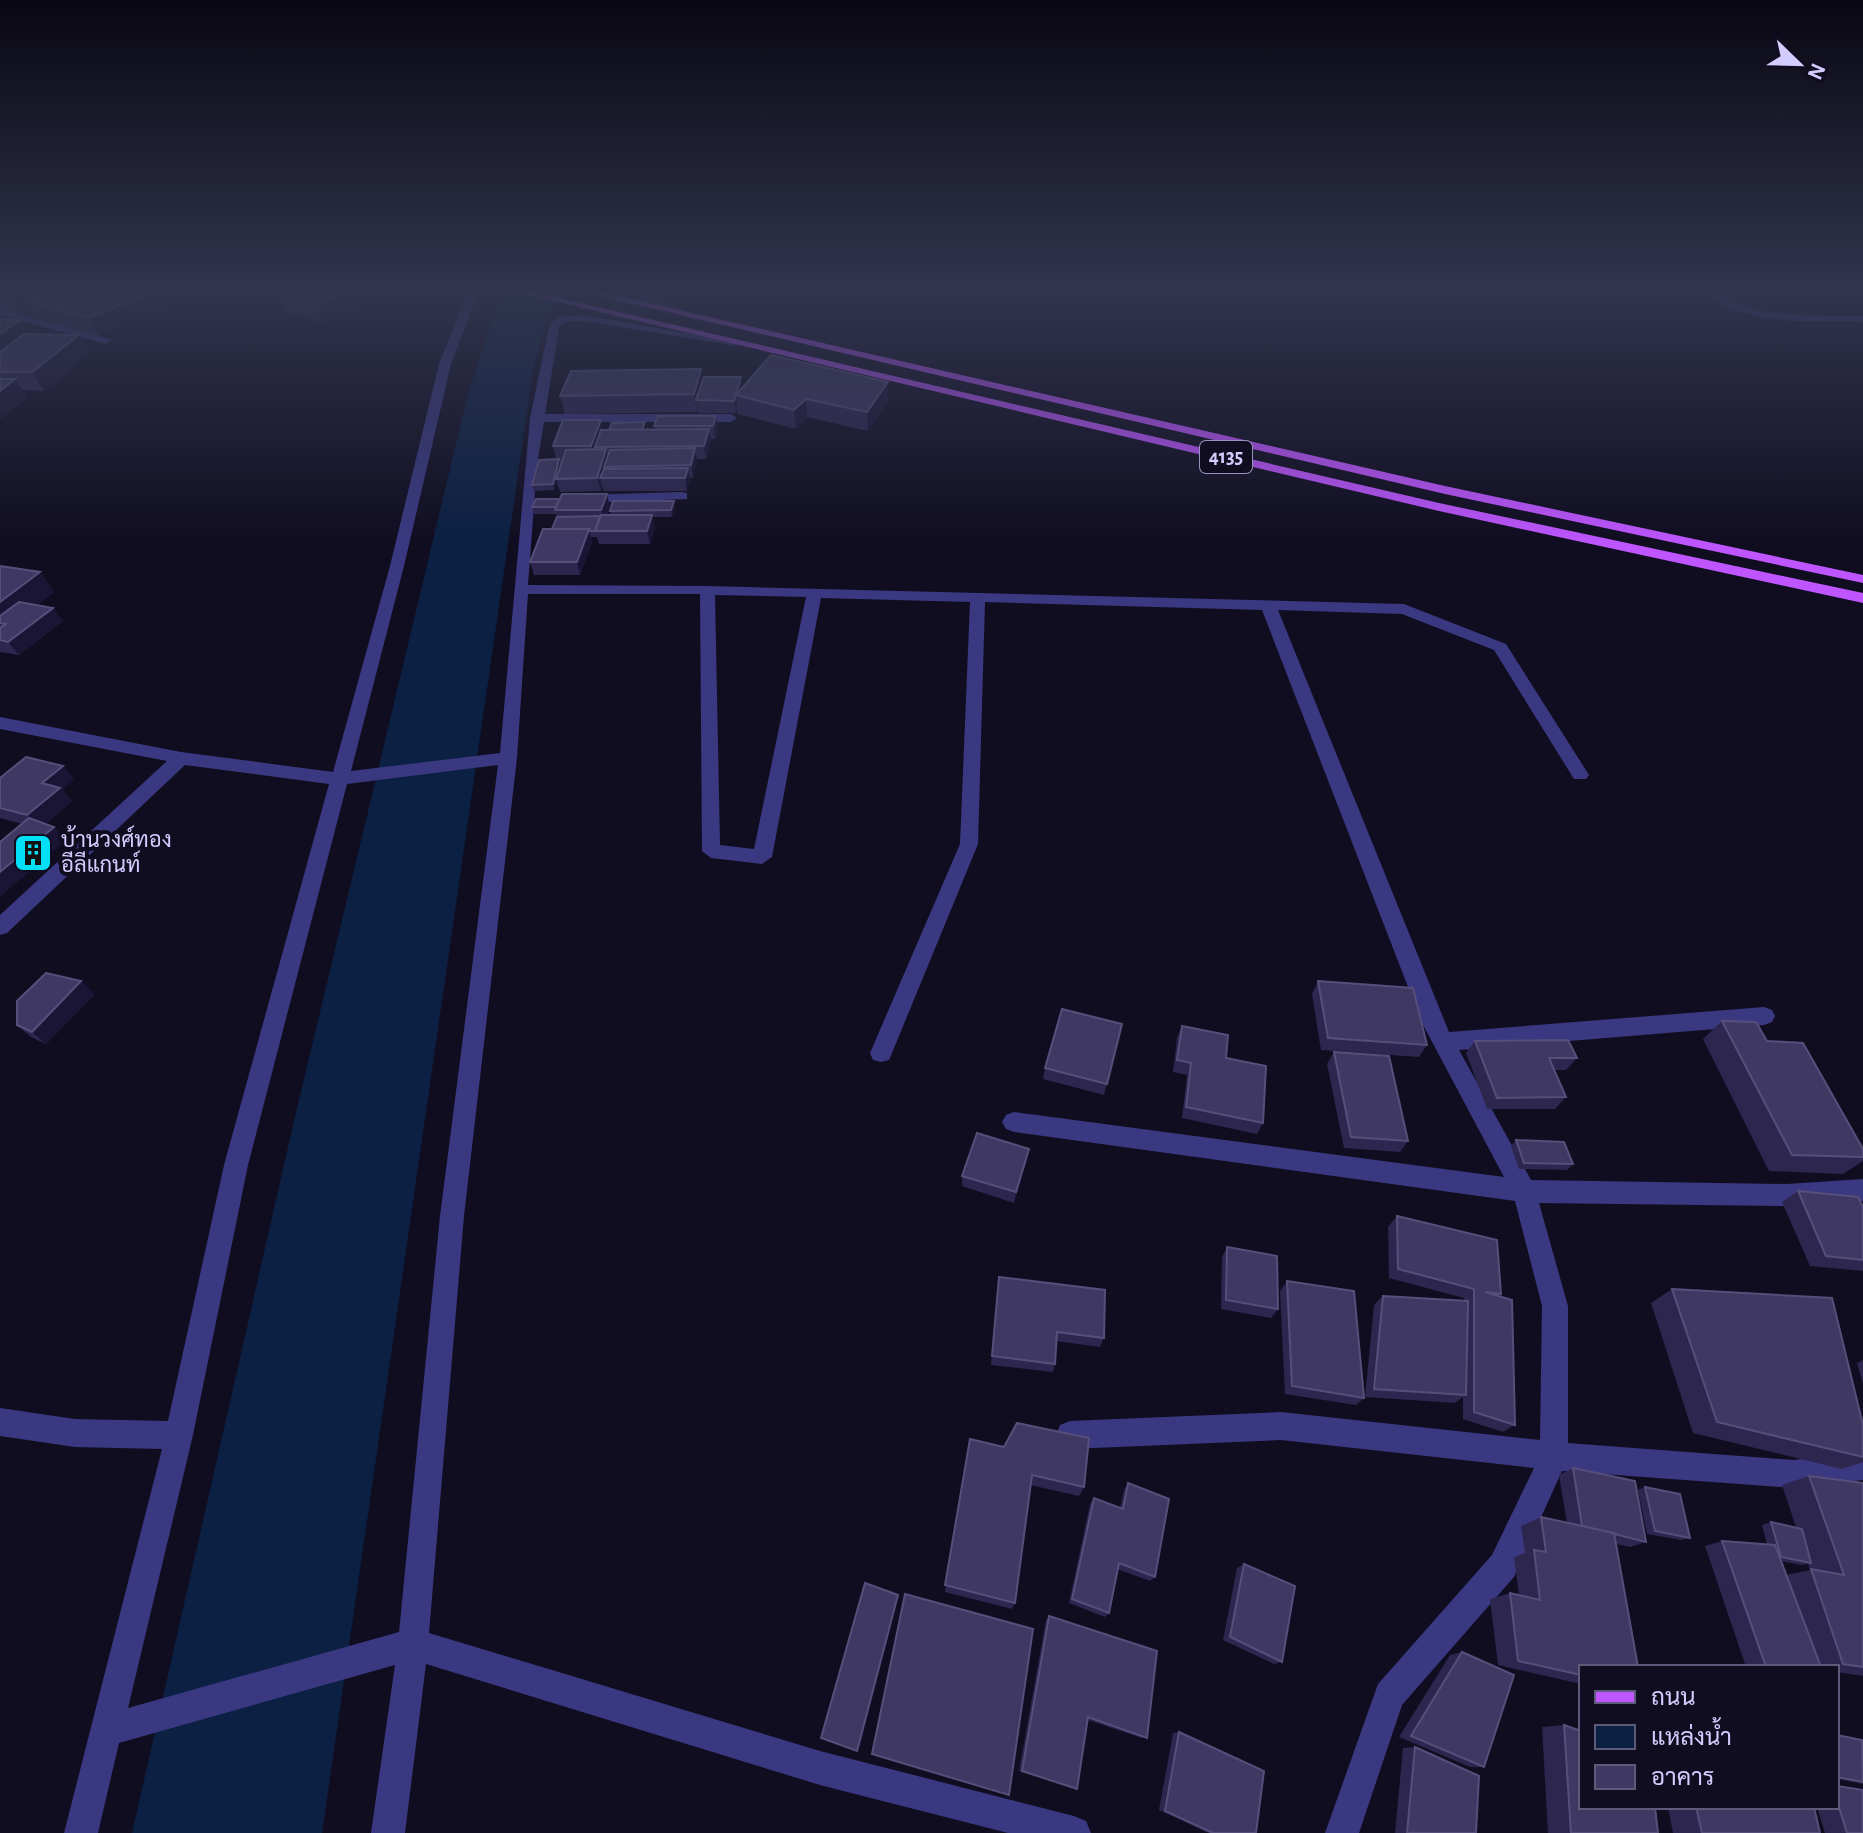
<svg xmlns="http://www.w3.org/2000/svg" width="1863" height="1833" viewBox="0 0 1863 1833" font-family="'Alegreya Sans',Sarabun,sans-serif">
<rect width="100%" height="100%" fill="#100d21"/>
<polygon fill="#0b2042" points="506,288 560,288 547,318 533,370 322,1833 132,1833 293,1125 467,398 498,302"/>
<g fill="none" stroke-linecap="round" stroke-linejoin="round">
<g fill="#3a3880" fill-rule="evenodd">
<path d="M446 288H460L477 296 451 364 404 566 351 771 500 753 530 418 549 327 557 317 583 315 744 343 738 346 583 321 564 322 559 328 545 414H731L737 418 731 422H544L537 465 528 585 707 586 1404 604 1506 644 1589 775 1586 779H1574L1494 650 1402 614 1278 610 1449 1032 1764 1007 1772 1010 1775 1016 1772 1022 1764 1025 1459 1050 1531 1180 1787 1184 1863 1179V1201L1787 1206 1539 1203 1568 1306V1443L1794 1460 1863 1452V1480L1794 1488 1562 1471 1514 1577 1402 1705 1359 1833H1325L1378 1684 1492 1555 1534 1468 1281 1440 1070 1449 1060 1445 1056 1435 1060 1425 1070 1421 1281 1412 1540 1440 1542 1306 1515 1201 1014 1132 1006 1129 1002 1122 1006 1115 1014 1112 1504 1177 1422 1023 1262 610 985 602 978 844 892 1053 889 1060 881 1062 873 1060 870 1053 960 844 970 602 821 598 772 857 762 864 711 858 702 851 700 594H528L517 758 464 1216 429 1633 820 1751 1074 1816 1086 1821 1091 1833H1008L820 1785 426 1664 405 1833H371L395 1665 119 1743 98 1833H64L162 1449 75 1447 0 1436V1408L75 1419 168 1421 224 1165 329 784 185 765 7 933 0 935V915L167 761 0 729V717L181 752 333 772 390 566 439 364 466 297ZM715 595 806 597 754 849 720 845ZM498 765 440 1216 399 1632 128 1708 193 1435 248 1165 347 784Z"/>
<polygon points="614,288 628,288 706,319 697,321"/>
<path d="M1697 288C1716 287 1735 304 1755 309 1790 317 1827 315 1863 316V322C1809 321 1739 327 1697 288Z"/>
<polygon points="0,309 110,339 112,341 106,344 0,315"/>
<polygon points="682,492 687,493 687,499 582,503 575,499 582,495"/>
</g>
<g fill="#be55ff" fill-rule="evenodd">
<polygon points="499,288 516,288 1439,503 1863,593 1863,603 1439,511"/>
<polygon points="565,288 583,288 1445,486 1863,575 1863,583 1445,494"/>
</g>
</g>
<g fill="#2d264f" fill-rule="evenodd">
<polygon points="0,288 178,302 100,336 37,319 33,311 22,316 0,309"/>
<polygon points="398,288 324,323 285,311 278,294"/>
<polygon points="0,319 29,335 90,353 44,391 22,390 27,398 0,419"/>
<polygon points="702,381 742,388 889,400 868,431 807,417 796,429 738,414 737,408 736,413 698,413 698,411 697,412 565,414 560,396"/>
<polygon points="716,416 718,428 715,439 710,439 711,442 706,459 697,459 693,478 689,478 687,491 604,491 602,486 601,491 560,492 557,482 554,490 534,491 532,485 556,459 553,446 601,420 603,430 646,429 646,430 655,430 654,426"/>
<polygon points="532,507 610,507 607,515 611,515 610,511 675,507 672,517 652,517 655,528 650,544 599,544 597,537 591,537 592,542 580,575 534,575 530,562 552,529 557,517 556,514 534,514"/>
<polygon points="0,566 40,572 54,592 37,605 63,621 19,655 0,652"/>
<polygon points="63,766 74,779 62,790 72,801 45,824 54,827 66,840 22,824 0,818 0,778"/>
<polygon points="1318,981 1427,1045 1419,1057 1321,1050 1312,994"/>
<polygon points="95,994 46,1044 31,1037 17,1025"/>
<polygon points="1722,1021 1863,1149 1863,1161 1843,1174 1769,1171 1703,1039"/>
<polygon points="1122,1024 1104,1095 1043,1079 1045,1068"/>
<polygon points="1182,1026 1226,1058 1263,1123 1257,1134 1182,1118 1187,1075 1173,1072 1177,1038"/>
<polygon points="1475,1041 1577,1058 1566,1070 1554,1070 1566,1097 1555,1109 1487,1109 1466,1053"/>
<polygon points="1334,1052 1408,1141 1400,1152 1344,1148 1327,1064"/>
<polygon points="1516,1140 1573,1164 1567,1170 1519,1169 1511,1146"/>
<polygon points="1029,1149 1027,1160 1014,1203 962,1186 962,1176"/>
<polygon points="1798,1191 1863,1207 1863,1271 1810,1266 1782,1202"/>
<polygon points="1397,1216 1501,1294 1498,1296 1515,1425 1503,1432 1463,1419 1463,1397 1455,1403 1365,1397 1374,1305 1383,1296 1464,1301 1464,1298 1389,1278 1388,1227"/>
<polygon points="1227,1247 1278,1309 1271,1318 1221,1309 1222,1257"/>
<polygon points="999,1277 1104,1338 1100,1347 1056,1341 1055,1364 1053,1372 991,1365"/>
<polygon points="1287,1281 1364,1398 1356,1405 1285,1394 1280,1291"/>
<polygon points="1672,1289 1863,1425 1863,1462 1842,1469 1693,1433 1651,1303"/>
<polygon points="1863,1360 1863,1384 1857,1363"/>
<polygon points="970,1439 1084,1487 1079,1496 1030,1485 1015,1603 1012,1609 945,1592"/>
<polygon points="1573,1468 1646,1542 1630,1547 1616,1544 1581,1667 1581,1684 1498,1665 1490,1599 1510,1593 1519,1595 1514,1557 1525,1553 1521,1526 1541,1517 1567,1523 1559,1475"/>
<path d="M1809 1476 1863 1483V1676L1837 1672V1667H1746L1705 1546 1722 1541 1767 1544 1762 1525 1771 1522 1796 1527 1782 1485ZM1781 1561 1801 1565 1808 1564 1810 1570 1786 1575Z"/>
<polygon points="1128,1483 1155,1577 1150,1581 1117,1569 1109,1613 1105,1617 1069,1603 1090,1504 1094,1498 1120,1508 1124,1490"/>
<polygon points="1645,1487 1690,1538 1681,1540 1647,1534 1638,1490"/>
<polygon points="1244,1564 1282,1662 1274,1664 1223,1640 1237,1568"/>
<polygon points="1049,1616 1147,1738 1142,1738 1088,1720 1077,1789 1019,1771 1046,1620"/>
<polygon points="1462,1652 1484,1767 1470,1767 1399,1737 1450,1655"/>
<polygon points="1564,1725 1658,1833 1548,1833 1542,1727"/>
<polygon points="1179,1732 1256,1833 1209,1833 1159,1810 1173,1733"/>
<polygon points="1837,1735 1863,1742 1863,1784 1837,1779"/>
<polygon points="1415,1747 1476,1833 1395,1833 1403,1748"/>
<polygon points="1837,1786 1863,1833 1825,1833 1817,1807 1837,1807"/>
<polygon points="1668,1807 1814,1807 1820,1833 1673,1833"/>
</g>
<g fill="#1a1435">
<polygon points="38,288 92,288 27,301 33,311 22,316 11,298"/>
<polygon points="161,288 171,288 178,302 100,336 89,318"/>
<polygon points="355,288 398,288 324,323 316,305"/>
<polygon points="20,320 32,338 0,359 0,334"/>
<polygon points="79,335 90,353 44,391 32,372"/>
<polygon points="701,369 704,388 696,400 697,412 694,394"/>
<polygon points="741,377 743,389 736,395 737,408 736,413 734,401"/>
<polygon points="15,379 27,398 0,419 0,391"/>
<polygon points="888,382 889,400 868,431 867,412"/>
<polygon points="806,399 807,417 796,429 794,410"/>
<polygon points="716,416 718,428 715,439 713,426"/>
<polygon points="601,420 604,432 595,447 596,453 595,459 591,446"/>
<polygon points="709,429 711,442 706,459 704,446"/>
<polygon points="695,448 697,461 693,478 691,465"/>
<polygon points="606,449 610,462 604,467 606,474 600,478 602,486 601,491 597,478"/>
<polygon points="559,459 561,465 556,479 557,482 554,490 553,484"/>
<polygon points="688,468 690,481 687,491 685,478"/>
<polygon points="607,494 610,507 604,523 601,510"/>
<polygon points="674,501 675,507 672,517 671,510"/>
<polygon points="652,515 655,528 650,544 647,531"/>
<polygon points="589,529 592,542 580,575 577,562"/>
<polygon points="40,572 54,592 9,627 6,624 0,623 0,602"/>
<polygon points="53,608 63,621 19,655 8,642"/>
<polygon points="63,766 74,779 62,790 72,801 40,828 27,815 42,783"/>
<polygon points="54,827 66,840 0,897 0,872"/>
<polygon points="81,981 95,994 46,1044 32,1032"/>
<polygon points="1029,1149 1027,1160 1014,1203 1016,1192"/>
<polygon points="898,1595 898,1599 859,1751 857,1751"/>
</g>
<g fill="#3f3862" stroke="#564f7b" stroke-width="2">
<polygon points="0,288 38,288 11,298 0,295"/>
<polygon points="61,288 161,288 89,318 27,301"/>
<polygon points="292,288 355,288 316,305 278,294"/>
<polygon points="0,319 20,320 0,334"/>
<polygon points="24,334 79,335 32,372 0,372 0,352"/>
<polygon points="771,355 888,382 867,412 806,399 794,410 736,395"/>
<polygon points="701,369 694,394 560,396 571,371"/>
<polygon points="704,377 741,377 734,401 696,400"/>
<polygon points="0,379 15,379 0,391"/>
<polygon points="658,416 716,416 713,426 654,426"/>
<polygon points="563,420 601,420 591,446 553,446"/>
<polygon points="645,422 642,430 609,430 612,423"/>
<polygon points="709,429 704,446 595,447 601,430"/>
<polygon points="695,448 691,465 604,467 610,450"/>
<polygon points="606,449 597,478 556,479 566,450"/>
<polygon points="559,459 553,484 532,485 539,460"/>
<polygon points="688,468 685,478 600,478 604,469"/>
<polygon points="562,494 607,494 601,510 555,510"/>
<polygon points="536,499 559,499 556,507 532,507"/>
<polygon points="613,501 674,501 671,510 610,511"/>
<polygon points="601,515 652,515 647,531 595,531"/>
<polygon points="600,516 595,531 588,531 589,529 552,529 557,517"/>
<polygon points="543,529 589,529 577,562 530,562"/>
<polygon points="0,566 40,572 0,602"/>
<polygon points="19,602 53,608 8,642 0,640 0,628 6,624 0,623 0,616"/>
<polygon points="26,757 63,766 42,783 60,788 27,815 0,808 0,778"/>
<polygon points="29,818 54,827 0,872 0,842"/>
<polygon points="46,973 81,981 32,1032 17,1025 17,1001"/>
<polygon points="1318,981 1413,988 1427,1045 1328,1038"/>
<polygon points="1062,1009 1122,1024 1107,1084 1045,1068"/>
<polygon points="1722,1021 1756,1022 1767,1041 1803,1043 1863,1149 1863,1157 1792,1155"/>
<polygon points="1182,1026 1228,1035 1226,1058 1266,1066 1263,1123 1186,1107 1191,1063 1177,1060"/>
<polygon points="1568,1040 1577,1058 1549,1058 1566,1097 1497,1098 1475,1041"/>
<polygon points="1334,1052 1389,1056 1408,1141 1351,1137"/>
<polygon points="977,1133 1029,1149 1016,1192 962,1176"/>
<polygon points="1516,1140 1564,1142 1573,1164 1524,1163"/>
<polygon points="1798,1191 1858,1197 1863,1207 1863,1260 1826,1256"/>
<polygon points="1397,1216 1497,1240 1501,1294 1485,1292 1512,1300 1515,1425 1474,1412 1474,1289 1398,1269"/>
<polygon points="1227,1247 1277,1256 1278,1309 1226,1300"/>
<polygon points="999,1277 1105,1290 1104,1338 1057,1332 1055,1364 992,1356"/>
<polygon points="1287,1281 1354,1291 1364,1398 1292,1386"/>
<polygon points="1672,1289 1832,1298 1863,1425 1863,1457 1717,1422"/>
<polygon points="1383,1296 1468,1301 1466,1395 1374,1389"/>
<polygon points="1017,1423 1089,1438 1084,1487 1032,1475 1015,1603 945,1585 970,1439 1004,1447"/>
<polygon points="1573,1468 1635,1481 1646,1542 1582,1526"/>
<polygon points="1809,1476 1863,1483 1863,1667 1843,1664 1811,1569 1844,1575"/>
<polygon points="1128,1483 1169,1499 1155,1577 1119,1563 1109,1613 1072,1599 1094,1498 1123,1509"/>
<polygon points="1645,1487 1680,1494 1690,1538 1655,1531"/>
<polygon points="1541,1517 1614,1533 1638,1667 1581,1667 1581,1675 1518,1661 1510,1593 1540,1600 1534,1550 1546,1552"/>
<polygon points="1771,1522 1802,1529 1811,1563 1781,1557"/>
<polygon points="1722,1541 1775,1545 1821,1667 1766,1667"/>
<polygon points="1244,1564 1295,1586 1282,1662 1230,1637"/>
<polygon points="865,1583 898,1595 857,1751 821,1738"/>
<polygon points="905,1594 1033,1629 1009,1795 872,1754"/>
<polygon points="1049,1616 1157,1651 1147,1738 1088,1717 1077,1789 1022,1771"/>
<polygon points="1462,1652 1514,1675 1484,1767 1411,1736"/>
<polygon points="1564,1725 1581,1731 1581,1807 1655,1807 1658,1833 1571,1833"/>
<polygon points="1179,1732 1264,1771 1256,1833 1213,1833 1165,1811"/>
<polygon points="1837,1735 1862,1740 1863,1782 1837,1777"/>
<polygon points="1415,1747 1479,1776 1476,1833 1407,1833"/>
<polygon points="1837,1786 1863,1790 1863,1833 1847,1833 1837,1801"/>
<polygon points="1696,1807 1814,1807 1820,1833 1702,1833"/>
</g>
<linearGradient id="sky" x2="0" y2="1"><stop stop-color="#090712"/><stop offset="0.53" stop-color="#31354e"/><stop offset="1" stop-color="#31354e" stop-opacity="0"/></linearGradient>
<rect width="1863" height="544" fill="url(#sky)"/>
<defs>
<symbol id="building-square" viewBox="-11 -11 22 22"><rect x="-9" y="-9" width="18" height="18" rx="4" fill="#01e0f7" stroke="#100d21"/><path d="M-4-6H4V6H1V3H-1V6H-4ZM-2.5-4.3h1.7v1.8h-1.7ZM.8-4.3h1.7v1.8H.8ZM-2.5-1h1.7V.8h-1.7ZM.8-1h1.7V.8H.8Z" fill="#111"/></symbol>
</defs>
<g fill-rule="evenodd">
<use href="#building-square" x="11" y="831" width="44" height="44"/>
</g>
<g text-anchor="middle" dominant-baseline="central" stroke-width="8" stroke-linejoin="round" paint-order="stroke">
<rect fill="#100d21" stroke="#9893bc" stroke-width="2" x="1200" y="441" width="52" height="32" rx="6"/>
<g font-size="20" font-weight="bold" fill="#d3cdff">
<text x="1226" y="457">4135</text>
</g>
<g font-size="22" fill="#d3cdff" stroke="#100d21" text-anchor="start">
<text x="61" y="840">บ้านวงศ์ทอง<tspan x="61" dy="25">อีลีแกนท์</tspan></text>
</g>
</g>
<rect x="1579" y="1665" width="260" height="144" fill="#100d21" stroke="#5e5a7a" stroke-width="2"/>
<rect x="1595" y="1691" width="40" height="12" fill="#be55ff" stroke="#5e5a7a" stroke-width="2"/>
<text x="1651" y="1705" font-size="24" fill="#d3cdff">ถนน</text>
<rect x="1595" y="1725" width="40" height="24" fill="#0b2042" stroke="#5e5a7a" stroke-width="2"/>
<text x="1651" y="1745" font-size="24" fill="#d3cdff">แหล่งน้ำ</text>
<rect x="1595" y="1765" width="40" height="24" fill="#3f3862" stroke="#5e5a7a" stroke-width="2"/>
<text x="1651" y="1785" font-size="24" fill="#d3cdff">อาคาร</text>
<g transform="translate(1799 64) rotate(113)" stroke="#100d21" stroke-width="6" paint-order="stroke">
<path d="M0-6L14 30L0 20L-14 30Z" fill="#d3cdff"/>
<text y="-12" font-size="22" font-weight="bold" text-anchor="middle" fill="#d3cdff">N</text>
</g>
</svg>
